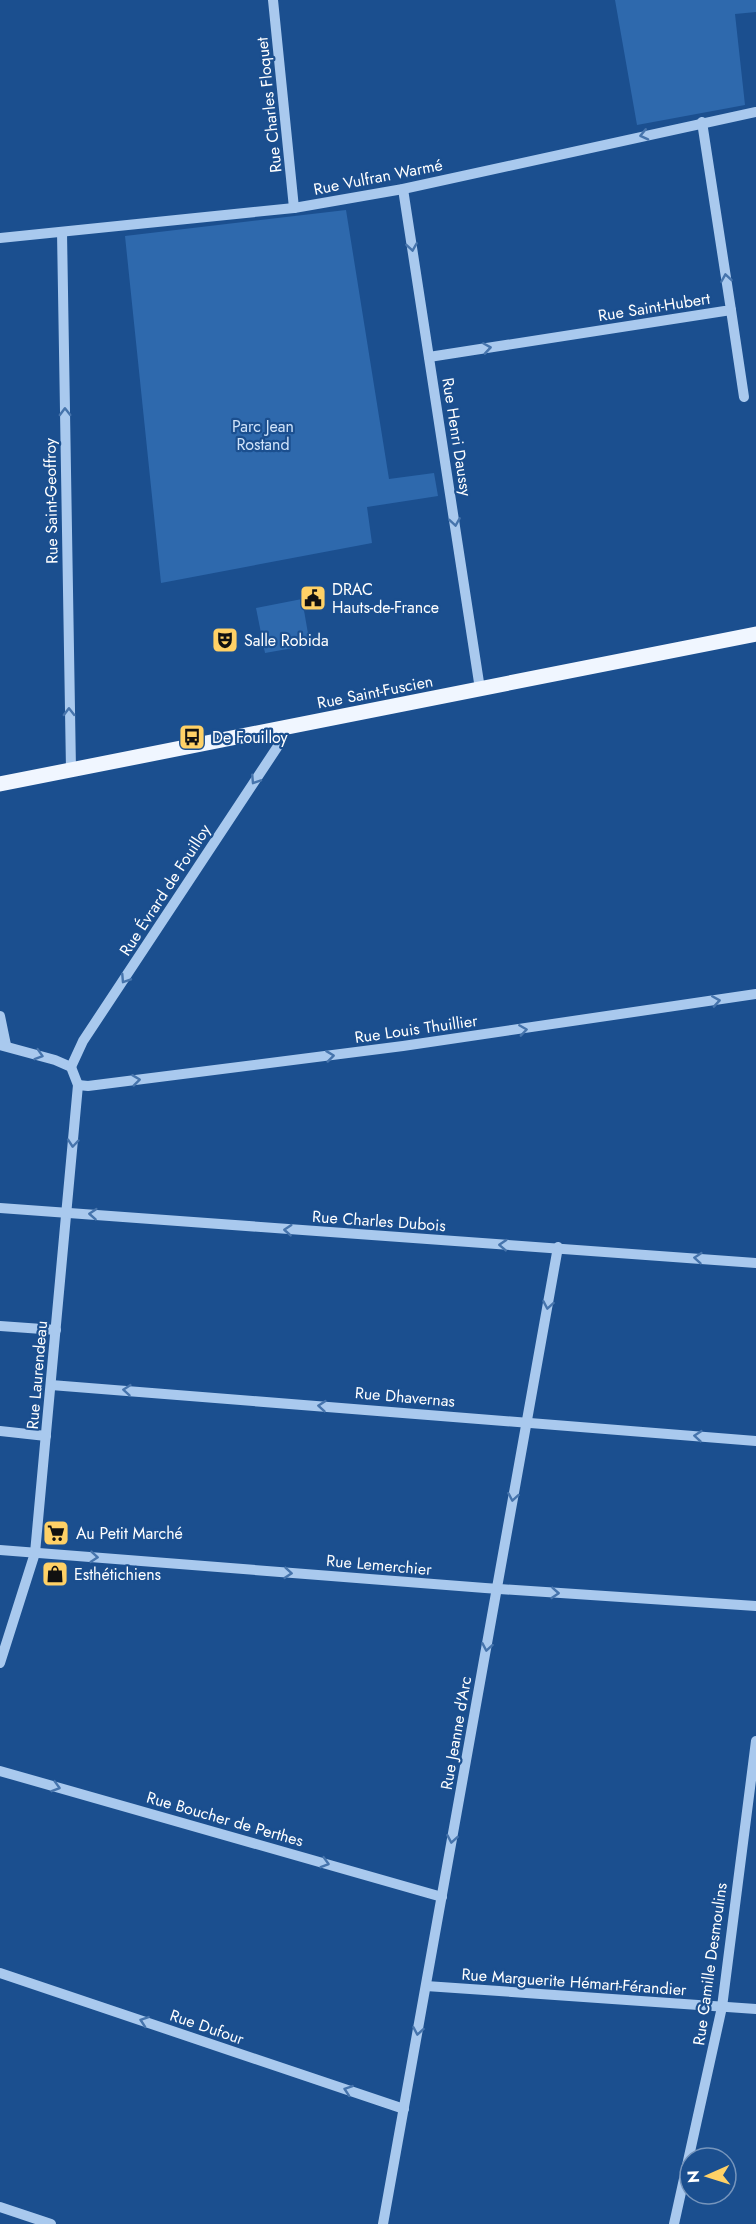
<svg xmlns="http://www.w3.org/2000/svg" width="756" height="2224" viewBox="0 0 756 2224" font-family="Jost,sans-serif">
<rect width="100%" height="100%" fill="#1b4f8f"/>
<g fill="#2e69ad">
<polygon points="615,0 756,0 756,12 735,14 745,105 637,125"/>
<polygon points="346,210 389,479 434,473 438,496 367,507 372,543 161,583 125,236"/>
<polygon points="302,599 310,645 265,653 256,608"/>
</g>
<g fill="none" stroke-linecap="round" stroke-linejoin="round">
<g stroke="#a9c9ee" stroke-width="10">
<polyline points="273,0 294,208"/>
<polyline points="403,189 480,689"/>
<polyline points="62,232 71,770"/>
<polyline points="0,238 294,208 403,189 756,112"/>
<polyline points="731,310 744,397"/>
<polyline points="429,357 731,310 702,122"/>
<polyline points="0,1016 6,1045"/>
<polyline points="0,1045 55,1060 71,1067 78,1085 35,1553 0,1663"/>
<polyline points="71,1067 83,1041 278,746 280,729"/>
<polyline points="78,1085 88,1086 403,1046 756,994"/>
<polyline points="0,1208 756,1263"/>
<polyline points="0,1326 56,1330"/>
<polyline points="51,1385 756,1441"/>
<polyline points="0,1431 46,1436"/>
<polyline points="0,1550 485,1588 756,1606"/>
<polyline points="0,1771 442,1897"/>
<polyline points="0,1973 404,2109"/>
<polyline points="426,1986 756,2009"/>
<polyline points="0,2207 51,2224"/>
<polyline points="383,2224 558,1247"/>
<polyline points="674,2224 722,2007 756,1741"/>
</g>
<polyline stroke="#f0f6ff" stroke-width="15" points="0,784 756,634"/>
</g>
<defs><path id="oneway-chevron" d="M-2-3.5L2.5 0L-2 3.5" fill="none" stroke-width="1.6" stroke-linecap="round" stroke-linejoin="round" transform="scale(1.5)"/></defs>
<g stroke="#4674ac">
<use href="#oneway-chevron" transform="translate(644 135) rotate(167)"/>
<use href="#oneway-chevron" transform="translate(412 247) rotate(81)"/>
<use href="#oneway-chevron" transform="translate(726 278) rotate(-99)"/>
<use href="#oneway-chevron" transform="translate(487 348) rotate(-9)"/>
<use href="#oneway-chevron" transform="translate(65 412) rotate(-91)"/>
<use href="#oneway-chevron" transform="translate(455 522) rotate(81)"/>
<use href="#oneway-chevron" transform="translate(69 712) rotate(-91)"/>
<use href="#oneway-chevron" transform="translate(255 780) rotate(123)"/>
<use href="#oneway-chevron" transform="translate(125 979) rotate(123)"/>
<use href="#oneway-chevron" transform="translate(716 1001) rotate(-9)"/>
<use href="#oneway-chevron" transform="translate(523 1030) rotate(-8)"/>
<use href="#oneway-chevron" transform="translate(39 1055) rotate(17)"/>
<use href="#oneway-chevron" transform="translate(330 1056) rotate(-7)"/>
<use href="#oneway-chevron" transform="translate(136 1080) rotate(-7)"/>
<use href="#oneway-chevron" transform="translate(73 1143) rotate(95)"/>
<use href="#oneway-chevron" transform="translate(93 1214) rotate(-176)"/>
<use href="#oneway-chevron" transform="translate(288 1230) rotate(-176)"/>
<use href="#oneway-chevron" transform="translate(503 1245) rotate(-177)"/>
<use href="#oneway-chevron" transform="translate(698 1258) rotate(-175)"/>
<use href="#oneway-chevron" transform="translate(548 1305) rotate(100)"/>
<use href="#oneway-chevron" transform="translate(127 1390) rotate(-175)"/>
<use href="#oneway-chevron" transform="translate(322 1406) rotate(-175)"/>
<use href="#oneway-chevron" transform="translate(698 1436) rotate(-175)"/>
<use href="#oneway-chevron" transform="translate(513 1497) rotate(100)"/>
<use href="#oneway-chevron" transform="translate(94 1557) rotate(5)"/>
<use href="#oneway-chevron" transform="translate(288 1573) rotate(5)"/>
<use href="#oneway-chevron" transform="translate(555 1593) rotate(4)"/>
<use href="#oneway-chevron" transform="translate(487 1647) rotate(100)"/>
<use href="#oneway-chevron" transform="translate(56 1787) rotate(16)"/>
<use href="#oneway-chevron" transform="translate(452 1839) rotate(100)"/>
<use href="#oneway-chevron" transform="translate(325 1863) rotate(16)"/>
<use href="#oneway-chevron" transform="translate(144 2021) rotate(-161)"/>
<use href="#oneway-chevron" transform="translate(418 2031) rotate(100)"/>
<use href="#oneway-chevron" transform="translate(348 2090) rotate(-161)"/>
</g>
<defs>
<symbol id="civic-square" viewBox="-11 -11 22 22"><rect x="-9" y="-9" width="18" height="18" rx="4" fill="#ffd166" stroke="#1b4f8f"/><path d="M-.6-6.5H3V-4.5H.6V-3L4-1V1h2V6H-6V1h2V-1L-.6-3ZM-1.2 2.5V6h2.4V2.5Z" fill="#111"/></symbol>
<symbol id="theatre-square" viewBox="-11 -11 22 22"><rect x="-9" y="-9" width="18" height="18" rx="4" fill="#ffd166" stroke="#1b4f8f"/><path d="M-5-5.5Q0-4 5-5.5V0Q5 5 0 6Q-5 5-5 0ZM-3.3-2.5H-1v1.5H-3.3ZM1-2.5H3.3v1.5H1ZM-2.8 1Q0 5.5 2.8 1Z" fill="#111"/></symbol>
<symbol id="bus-square" viewBox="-11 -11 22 22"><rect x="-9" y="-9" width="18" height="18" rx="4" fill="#ffd166" stroke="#1b4f8f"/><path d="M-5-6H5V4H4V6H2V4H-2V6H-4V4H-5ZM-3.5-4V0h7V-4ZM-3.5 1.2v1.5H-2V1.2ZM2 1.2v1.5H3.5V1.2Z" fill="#111"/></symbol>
<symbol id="supermarket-square" viewBox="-11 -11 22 22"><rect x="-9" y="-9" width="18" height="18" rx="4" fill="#ffd166" stroke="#1b4f8f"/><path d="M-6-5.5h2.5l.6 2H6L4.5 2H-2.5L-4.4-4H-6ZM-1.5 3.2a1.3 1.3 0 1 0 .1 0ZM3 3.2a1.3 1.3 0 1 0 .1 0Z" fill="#111"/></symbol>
<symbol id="shop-square" viewBox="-11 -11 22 22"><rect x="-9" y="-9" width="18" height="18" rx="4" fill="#ffd166" stroke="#1b4f8f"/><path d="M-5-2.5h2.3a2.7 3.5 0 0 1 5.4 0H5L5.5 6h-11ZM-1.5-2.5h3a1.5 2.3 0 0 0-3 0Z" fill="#111"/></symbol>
</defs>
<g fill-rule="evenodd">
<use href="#civic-square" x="298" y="583" width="30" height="30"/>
<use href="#theatre-square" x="210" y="625" width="30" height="30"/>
<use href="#bus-square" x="177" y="722" width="30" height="30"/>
<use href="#supermarket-square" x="41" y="1518" width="30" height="30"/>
<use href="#shop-square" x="40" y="1559" width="30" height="30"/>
</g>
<g text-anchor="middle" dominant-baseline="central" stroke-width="4.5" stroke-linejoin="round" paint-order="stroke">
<g font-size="16" fill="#fff" stroke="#1b4f8f">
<text transform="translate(269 105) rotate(-96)">Rue Charles Floquet</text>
<text transform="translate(378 177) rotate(-11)">Rue Vulfran Warmé</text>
<text transform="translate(654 307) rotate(-9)">Rue Saint-Hubert</text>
<text transform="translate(457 437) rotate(81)">Rue Henri Daussy</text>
<text transform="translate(51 501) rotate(-91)">Rue Saint-Geoffroy</text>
<text transform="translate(375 692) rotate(-11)">Rue Saint-Fuscien</text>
<text transform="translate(165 890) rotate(-57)">Rue Évrard de Fouilloy</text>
<text transform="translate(416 1029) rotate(-8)">Rue Louis Thuillier</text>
<text transform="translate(379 1221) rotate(4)">Rue Charles Dubois</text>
<text transform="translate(37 1375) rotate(-85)">Rue Laurendeau</text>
<text transform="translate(405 1397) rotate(5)">Rue Dhavernas</text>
<text transform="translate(379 1565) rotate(5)">Rue Lemerchier</text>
<text transform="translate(456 1733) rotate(-80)">Rue Jeanne d'Arc</text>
<text transform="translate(225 1819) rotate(16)">Rue Boucher de Perthes</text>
<text transform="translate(710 1964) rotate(-82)">Rue Camille Desmoulins</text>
<text transform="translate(574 1982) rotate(4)">Rue Marguerite Hémart-Férandier</text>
<text transform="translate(207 2027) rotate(19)">Rue Dufour</text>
</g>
<g font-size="16" fill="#cfe3fa" stroke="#1b4f8f">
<text x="263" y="426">Parc Jean<tspan x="263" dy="18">Rostand</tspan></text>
</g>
<g font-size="16" fill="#fff" stroke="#1b4f8f" text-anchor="start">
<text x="332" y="589">DRAC<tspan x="332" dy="18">Hauts-de-France</tspan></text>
<text x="244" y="640">Salle Robida</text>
<text x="212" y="737">De Fouilloy</text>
<text x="76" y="1533">Au Petit Marché</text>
<text x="74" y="1574">Esthétichiens</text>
</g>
</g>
<g transform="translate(708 2176) rotate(267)"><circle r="28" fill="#1b4f8f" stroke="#7695bc" stroke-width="1.5"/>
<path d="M0-4.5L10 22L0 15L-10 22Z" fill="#ffd166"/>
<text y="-9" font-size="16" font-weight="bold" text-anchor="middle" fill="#ffffff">N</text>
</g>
</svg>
